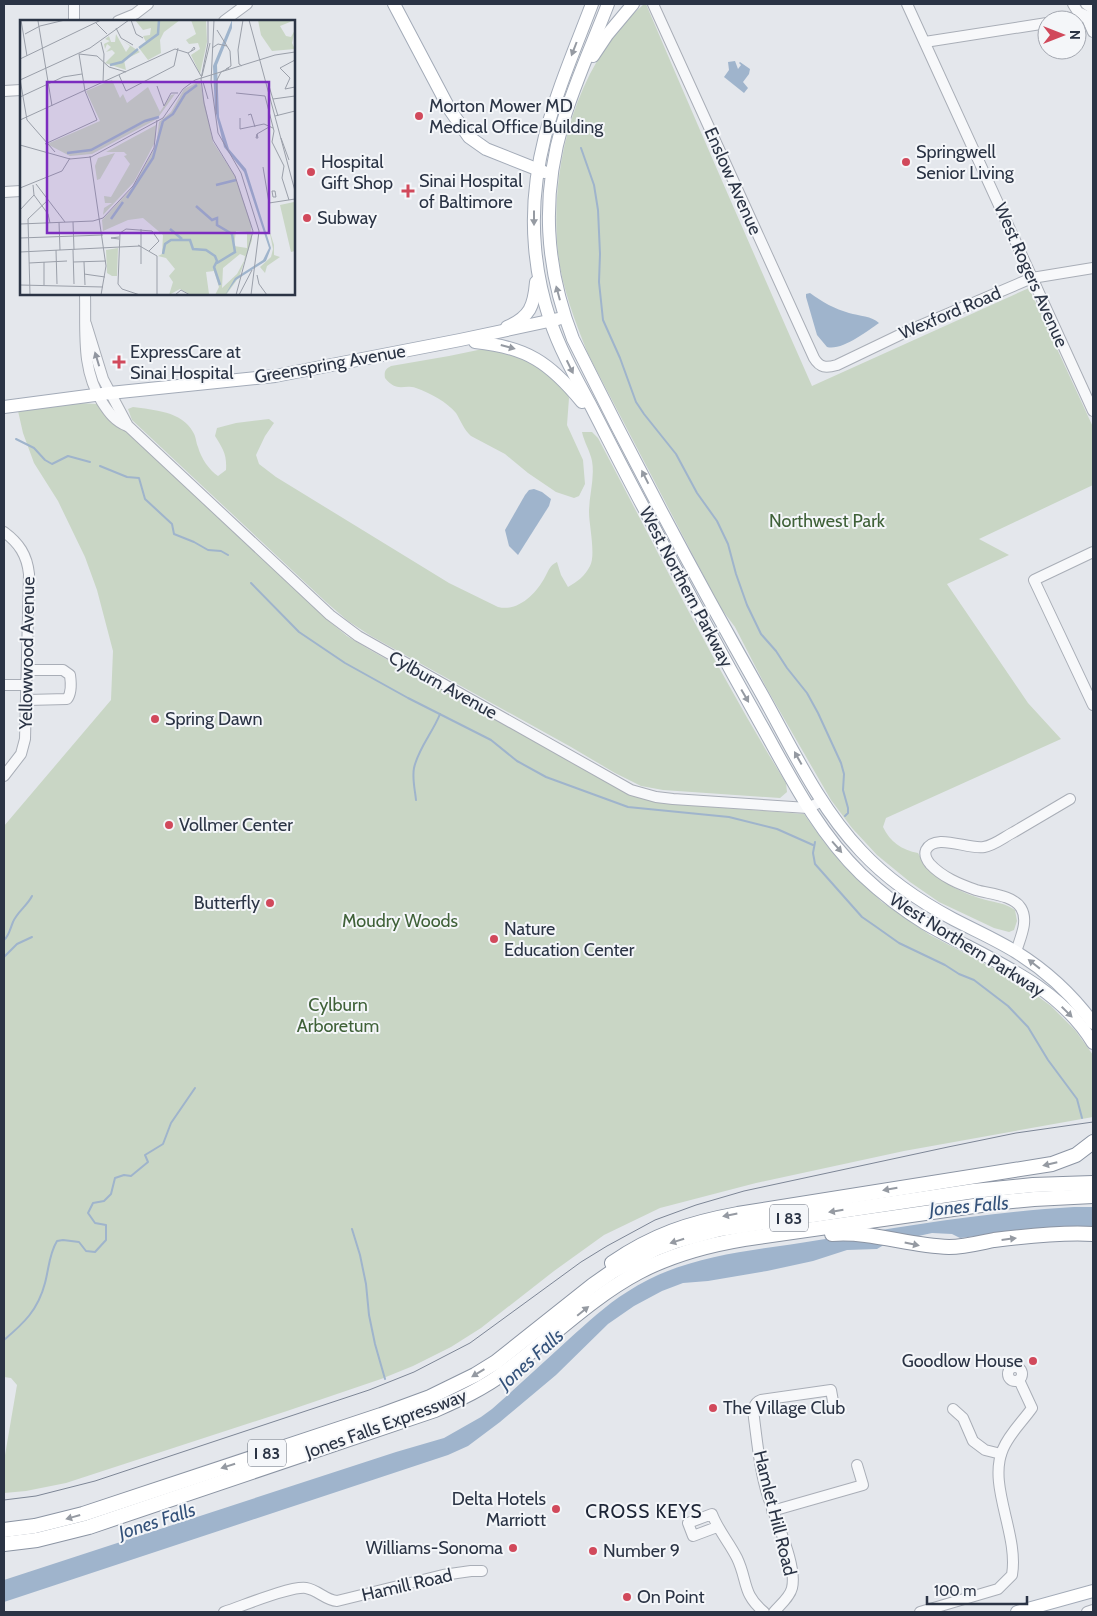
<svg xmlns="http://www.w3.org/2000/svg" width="1097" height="1616" viewBox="0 0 1097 1616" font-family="Cabin,sans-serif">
<rect width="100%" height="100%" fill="#e4e7ec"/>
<g fill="#c9d6c5">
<path d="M644 4H646C700 131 756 259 812 386L1029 288 1093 427V485L979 539 1009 555 947 584 1028 703 1061 739 886 818 883 827C890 842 902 850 918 853 932 879 958 892 986 900 997 903 1005 903 1015 910L1017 921 1014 930 1009 932 994 928 939 902 910 882 877 855 852 828 831 800 767 689 735 627 720 607 588 354C575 321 562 288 558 253 549 166 576 62 644 4Z"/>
<path d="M488 349 515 353 548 373 565 390 569 398 567 425 583 460 585 484 579 496 574 498 556 492 528 473 505 454 471 436C464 430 461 421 456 413 447 402 430 393 416 388 403 384 397 393 385 378 384 372 385 369 391 366L449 356 478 350Z"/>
<polygon points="79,403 97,404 330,622 347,636 370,650 633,796 662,803 804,814 824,842 843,865 882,902 930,935 1014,979 1051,1006 1075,1030 1093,1055 1093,1117 904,1151 756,1183 660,1208 604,1235 554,1271 481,1328 451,1347 413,1366 381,1379 287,1411 66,1483 26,1491 4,1493 4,1461 17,1385 11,1378 4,1377 4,826 111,700 113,651 97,590 85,557 58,501 34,463 23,433 18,411"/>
<path d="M133 407C153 410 182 411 193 432 196 436 196 443 198 447 201 458 209 470 218 476L226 470C227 454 223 449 215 436L217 428 236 423 269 419 274 423 265 436 256 455 259 464 276 477 449 583 498 607C518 612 536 594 545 577 549 570 549 566 557 562L561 575 568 587C577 582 585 576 590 566 596 555 589 525 589 512 589 495 595 478 592 461 590 451 584 442 582 432H592L598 438C659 554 717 671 786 783L787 792 780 798 663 790 641 786 615 773 571 747 371 636 348 621 326 602 132 420 128 409Z"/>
</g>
<g fill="#9fb4cc">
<polygon points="735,61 738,69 741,65 739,63 740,62 750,69 749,74 743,82 748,88 744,93 724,77 729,70 728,62"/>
<path d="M810 293C822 302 835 309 849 313 859 316 872 316 879 323 867 331 842 351 827 347L817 335 806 297V294Z"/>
<polygon points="534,489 542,492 551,499 549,506 518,555 509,546 505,530 525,495 529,490"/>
<path d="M1074 1207H1093V1227L1010 1232 960 1238 952 1234 932 1233 887 1243 877 1249 847 1250 813 1261 767 1271 708 1281 683 1283 662 1291 634 1306 608 1324 556 1375 500 1422 468 1446 448 1455 4 1602V1580L396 1452 444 1438 481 1417 492 1409C518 1386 543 1363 568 1340 587 1323 606 1305 627 1292 684 1254 754 1251 819 1240 905 1226 987 1212 1074 1207Z"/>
</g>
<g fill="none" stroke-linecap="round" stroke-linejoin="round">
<g stroke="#9fb4cc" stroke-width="2">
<polyline points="581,148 594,185 598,210 600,254 599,282 603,320 620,358 636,402 644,414 676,454 697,493 717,521 728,544 736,574 747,605 761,634 776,651 787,668 807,693 818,713 841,763 844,774 843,790 848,808 848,813 845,816"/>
<polyline points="16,439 34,448 45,460 52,464 68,456 90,462"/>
<polyline points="100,466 127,477 139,478 145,499 172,524 174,534 194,542 208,550 221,551 228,555"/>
<polyline points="251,583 299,632 345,663 408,698 491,740 517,761 546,777 628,807 729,817 777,829 813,845"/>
<path d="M416 800C415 790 412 778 414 768 418 749 433 732 440 714"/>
<polyline points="815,842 813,853 815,864 862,917 875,926 899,943 945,965 959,974 974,980 1008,1006 1028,1027 1048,1060 1077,1099 1082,1118"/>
<path d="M4 940C9 936 10 929 13 922 17 912 27 906 32 896"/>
<polyline points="4,957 17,944 32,937"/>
<polyline points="352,1229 360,1255 366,1284 369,1315 375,1344 385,1379"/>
<path d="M4 1340C24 1323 38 1310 45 1283 49 1268 49 1254 57 1241L63 1240 79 1242 86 1251 95 1252 106 1240V1225L95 1223 88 1213 93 1203 104 1201 111 1194 115 1178 124 1175 131 1176 148 1162 145 1155 163 1144 171 1123 195 1088"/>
</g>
<defs>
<g id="minor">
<polyline points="74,4 74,21"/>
<path d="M653 4 814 358C820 368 826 368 837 365L912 329 1032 278 1093 268"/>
<polyline points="907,4 1093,411"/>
<polyline points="1073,4 1078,12 1093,19"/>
<polyline points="1086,4 1093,9"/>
<polyline points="1086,16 1093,32"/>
<polyline points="1064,20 1086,16"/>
<polyline points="118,21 135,14 148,4"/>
<polyline points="224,21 247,4"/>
<polyline points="925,42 1047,23"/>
<polyline points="4,91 21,90"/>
<polyline points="4,192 21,191"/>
<path d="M85 294C86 332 81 369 102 402 109 413 115 421 127 426"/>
<polyline points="86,324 103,379 128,426 330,615 358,636 631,790 656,797 673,799 808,808 822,801"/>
<path d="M4 532C19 543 27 555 29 574L25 739 21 754 4 776"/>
<polyline points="1093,552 1034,580 1093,705"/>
<polyline points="4,685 27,685"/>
<path d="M27 700 67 699C72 693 71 682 70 675L63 670H27"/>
<path d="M1016 952C1020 938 1029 921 1021 908 1013 895 989 894 976 890 959 884 942 877 930 864 926 859 924 855 926 850 935 832 968 850 984 847 995 845 1004 837 1014 832 1033 821 1051 810 1070 799"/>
<circle cx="1015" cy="1374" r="7"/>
<polyline points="953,1409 963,1418 973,1441 985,1450 1001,1454"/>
<polyline points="772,1511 863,1485 857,1465"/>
<path d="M717 1527 693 1536 688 1523 712 1514C718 1530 729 1542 737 1558 748 1581 742 1594 764 1612"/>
<path d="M224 1612C243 1606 289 1586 306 1588 318 1590 325 1600 337 1601L443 1575 471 1571H482"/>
<path d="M774 1612C780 1605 790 1597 792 1588 798 1562 771 1513 765 1486 759 1464 757 1440 754 1418 753 1410 753 1403 761 1400L831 1390 834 1407"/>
<path d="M920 1612 998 1589 1012 1575C1019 1534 987 1485 1003 1449 1009 1434 1023 1421 1032 1408L1019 1380"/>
<polyline points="1087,1612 1093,1610"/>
</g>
<g id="major">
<polyline points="394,4 450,110 469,137 486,149 544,172"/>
<path d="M592 4C561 85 527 157 535 247 537 272 542 296 550 320 560 350 576 378 591 406 609 441 627 477 646 512 684 585 723 657 763 728 792 780 818 832 861 874 881 893 903 910 926 924 985 958 1056 982 1093 1043"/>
<path d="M608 4C593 43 575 82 563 122 541 197 545 267 573 339 632 458 694 575 760 691 790 744 818 806 861 851 887 879 919 901 953 919 974 930 995 939 1016 952 1045 970 1073 996 1093 1023"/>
<polyline points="593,56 607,35 633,4"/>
<path d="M507 327C530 317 534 306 536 282"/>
<path d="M475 342C527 347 550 363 582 402"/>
<polyline points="4,407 110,393 275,376 460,340 558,319"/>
<polyline points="1017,1612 1093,1591"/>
</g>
<g id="highway">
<path d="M832 1234C874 1231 907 1246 949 1247 964 1247 979 1243 994 1240 1026 1236 1061 1232 1093 1234"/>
<path d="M612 1263C653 1235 689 1223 738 1214L1052 1164 1076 1155 1093 1142"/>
<polyline points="4,1530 35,1526 83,1514 381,1415 430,1397 475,1375 496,1362 593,1285 613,1271 655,1249 676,1241 720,1229 974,1191 1033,1185 1093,1183"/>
<path d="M4 1544 37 1540 89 1527 435 1410C460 1399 484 1388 505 1372 550 1339 590 1298 639 1272 671 1255 708 1245 744 1239L1002 1202 1034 1199 1093 1196"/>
</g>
</defs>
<use href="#minor" stroke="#a9aeb7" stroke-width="12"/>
<use href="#major" stroke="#a3abb8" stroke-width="14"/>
<use href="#highway" stroke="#8b94a3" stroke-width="16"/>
<use href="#minor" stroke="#f7f8fa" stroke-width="10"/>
<use href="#major" stroke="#fff" stroke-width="12"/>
<use href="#highway" stroke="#fff" stroke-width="14"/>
<polyline stroke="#7d8696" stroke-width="1" points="4,1500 36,1496 95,1481 369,1390 414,1372 470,1343 581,1262 607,1246 655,1220 696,1205 744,1191 948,1147 1016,1133 1093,1122"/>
</g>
<defs><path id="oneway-solid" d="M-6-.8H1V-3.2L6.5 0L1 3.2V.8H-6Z" transform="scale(1.25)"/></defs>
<g fill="#959aa2">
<use href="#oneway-solid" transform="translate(574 49) rotate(111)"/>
<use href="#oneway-solid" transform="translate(534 218) rotate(90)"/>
<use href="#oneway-solid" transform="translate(558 293) rotate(-105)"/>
<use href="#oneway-solid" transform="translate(508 347) rotate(15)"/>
<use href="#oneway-solid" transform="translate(570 367) rotate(64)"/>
<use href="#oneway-solid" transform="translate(645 477) rotate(-117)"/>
<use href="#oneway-solid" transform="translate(745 696) rotate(60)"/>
<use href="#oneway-solid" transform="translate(798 758) rotate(-119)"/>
<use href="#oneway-solid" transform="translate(837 847) rotate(49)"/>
<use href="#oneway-solid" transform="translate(1034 964) rotate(-142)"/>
<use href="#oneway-solid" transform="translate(1067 1012) rotate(45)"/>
<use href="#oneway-solid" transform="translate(1050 1164) rotate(167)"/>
<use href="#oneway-solid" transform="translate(890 1189) rotate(170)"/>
<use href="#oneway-solid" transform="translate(836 1211) rotate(171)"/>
<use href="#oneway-solid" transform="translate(730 1215) rotate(169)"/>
<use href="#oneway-solid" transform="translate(1009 1239) rotate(-7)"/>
<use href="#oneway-solid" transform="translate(677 1241) rotate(162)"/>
<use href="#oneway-solid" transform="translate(912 1244) rotate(12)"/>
<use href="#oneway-solid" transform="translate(583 1311) rotate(-39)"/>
<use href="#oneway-solid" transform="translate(478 1373) rotate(149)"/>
<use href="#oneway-solid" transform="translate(228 1466) rotate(162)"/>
<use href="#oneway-solid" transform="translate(73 1517) rotate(164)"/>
</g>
<use fill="#9196a0" href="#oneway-solid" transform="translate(97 359) rotate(-107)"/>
<g fill="#d1495b" stroke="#f4f6f9" stroke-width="2">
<circle cx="419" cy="116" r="5"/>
<circle cx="906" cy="162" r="5"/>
<circle cx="311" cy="172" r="5"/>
<path d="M405.5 183.5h5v5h5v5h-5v5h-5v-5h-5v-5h5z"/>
<circle cx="307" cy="218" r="5"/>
<path d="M116.5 354.5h5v5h5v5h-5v5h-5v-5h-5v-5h5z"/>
<circle cx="155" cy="719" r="5"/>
<circle cx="169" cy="825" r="5"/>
<circle cx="270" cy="903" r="5"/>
<circle cx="494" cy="939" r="5"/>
<circle cx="1033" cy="1361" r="5"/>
<circle cx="713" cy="1408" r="5"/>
<circle cx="556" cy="1509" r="5"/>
<circle cx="513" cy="1548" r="5"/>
<circle cx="593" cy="1551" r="5"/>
<circle cx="627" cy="1597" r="5"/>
</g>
<g text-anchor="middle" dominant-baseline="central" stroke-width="4" stroke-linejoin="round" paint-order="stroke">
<g fill="#f4f6f9" stroke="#676e7b" stroke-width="1">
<rect x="770" y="1204.5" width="38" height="27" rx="4"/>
<rect x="248" y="1439.5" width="38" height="27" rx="4"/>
</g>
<g font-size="16" font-weight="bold" fill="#2b3445">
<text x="789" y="1218">I 83</text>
<text x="267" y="1453">I 83</text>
</g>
<g font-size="18" fill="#2b3445" stroke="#f4f6f9" text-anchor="start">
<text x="429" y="106">Morton Mower MD<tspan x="429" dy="21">Medical Office Building</tspan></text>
<text x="916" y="152">Springwell<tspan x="916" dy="21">Senior Living</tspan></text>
<text x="321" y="162">Hospital<tspan x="321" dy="21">Gift Shop</tspan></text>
<text x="419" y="181">Sinai Hospital<tspan x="419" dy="21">of Baltimore</tspan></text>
<text x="317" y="218">Subway</text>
<text x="130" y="352">ExpressCare at<tspan x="130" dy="21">Sinai Hospital</tspan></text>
<text x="165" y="719">Spring Dawn</text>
<text x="179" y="825">Vollmer Center</text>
<text x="260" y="903" text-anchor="end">Butterfly</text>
<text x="504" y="929">Nature<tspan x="504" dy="21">Education Center</tspan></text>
<text x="1023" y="1361" text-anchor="end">Goodlow House</text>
<text x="723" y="1408">The Village Club</text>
<text x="546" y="1499" text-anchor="end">Delta Hotels<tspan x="546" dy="21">Marriott</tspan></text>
<text x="503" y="1548" text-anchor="end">Williams-Sonoma</text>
<text x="603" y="1551">Number 9</text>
<text x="637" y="1597">On Point</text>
</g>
<g font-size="18" fill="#2b3445" stroke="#f4f6f9">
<text transform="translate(733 181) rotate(66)">Enslow Avenue</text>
<text transform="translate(1031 275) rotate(66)">West Rogers Avenue</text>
<text transform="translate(950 313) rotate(-23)">Wexford Road</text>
<text transform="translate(330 364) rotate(-10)">Greenspring Avenue</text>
<text transform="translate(686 587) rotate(62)">West Northern Parkway</text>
<text transform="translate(27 653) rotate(-89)">Yellowwood Avenue</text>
<text transform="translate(443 685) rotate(29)">Cylburn Avenue</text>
<text transform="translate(967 945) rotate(32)">West Northern Parkway</text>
<text transform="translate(386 1424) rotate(-20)">Jones Falls Expressway</text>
<text transform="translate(775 1513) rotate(76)">Hamlet Hill Road</text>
<text transform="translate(407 1585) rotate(-13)">Hamill Road</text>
</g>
<g font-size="18" fill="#3f6138" stroke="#f4f6f9">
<text x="827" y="521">Northwest Park</text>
<text x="400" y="921">Moudry Woods</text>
<text x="338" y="1005">Cylburn<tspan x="338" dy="21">Arboretum</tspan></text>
</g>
<g font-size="19" font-style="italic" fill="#34527a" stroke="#f4f6f9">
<text transform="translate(969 1206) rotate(-5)">Jones Falls</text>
<text transform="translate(531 1359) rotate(-42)">Jones Falls</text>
<text transform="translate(157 1521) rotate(-18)">Jones Falls</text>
</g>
<g font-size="19" letter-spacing="1" fill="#1d2536" stroke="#f4f6f9">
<text x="644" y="1511">CROSS KEYS</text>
</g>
</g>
<g transform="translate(20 20)">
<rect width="275" height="275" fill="#e4e7ec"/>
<path d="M115 0 118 1 160 0 144 12 140 20 141 33 128 40 119 28 126 22 123 16 130 15 131 8 123 10ZM171 0H186L187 22 180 54 171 35 180 29 178 23 169 24 166 20 176 14ZM238 0H275L260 6 266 16 271 17 275 10 272 23 275 29 252 31 241 15ZM96 14 106 32 110 26 102 20 120 32 104 40 106 50 85 43 95 33 92 30 86 32 91 27 87 24 85 29 84 24 90 21 85 19 89 16 91 22H95ZM92 60 100 78 103 74 107 83 128 67 140 92 151 75 155 74 137 99 72 134 50 136 27 124 80 101 66 71ZM180 61 193 122 215 156 231 204 232 220 219 257 206 275H195L199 267 194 251 186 252 189 274 193 275H171L160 269 149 275 153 262 149 256 155 249 146 238 138 236 142 234 143 215 123 198 108 200 83 211 82 200 112 168 136 126 139 102 151 92 164 69ZM216 211 227 212V228L214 226ZM220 234 225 236 224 241 217 254 202 268 203 248ZM136 105 135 122 114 162 83 195 84 188 92 183H85L84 176 91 177 110 144 104 136 107 135 104 132H86ZM95 133 80 159 77 160 75 146 78 138ZM274 182 275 231 271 232 260 185ZM249 209 254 225V235L260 237 247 246 245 253 240 247 251 237 253 229ZM98 228 97 256H92L87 253 86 230Z" fill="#c9d6c5" fill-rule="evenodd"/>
<path d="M212 0V8L197 45 199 97 209 129 226 149 251 228 246 241 216 260 205 275 215 258 243 240 249 228 224 152 204 127 195 90 193 46Z" fill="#9fb4cc"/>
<path fill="none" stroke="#9fb4cc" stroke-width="2.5" d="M119 28 138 14 139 0M90 45 102 42 118 29M143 101 153 94 165 74 177 65M47 133 71 130 125 101 139 97M196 165 216 160M107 178 133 138 143 101M176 186 192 200 197 198V205L212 214 215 232 197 243M91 199 103 182M150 209 162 219M143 234 145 224 151 220H170L173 229 186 230 195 236 197 241 194 247 200 265"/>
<path fill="none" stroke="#9a9fa9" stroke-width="1" d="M1 0 7 36M111 0 116 14 123 18M188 0V23L181 59 184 83 193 120 215 156 233 211 216 275M194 0 191 62 198 113 221 153 239 211 231 275M229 0 275 171M18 1 32 86M76 3 87 14M96 8 101 18 113 25M197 10 210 31 211 46 206 49M5 14 20 6 45 0M81 22 84 34 83 63M192 28 198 24 207 26M168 33 175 29 174 27 171 31M0 39 81 0M275 40 260 48 270 58 265 69 275 67M222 46 219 44 218 30 223 0M99 55 106 71 154 46 158 28M182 56 190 23M0 59 7 100 35 132M0 60 70 28 109 0M172 62H183L188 79M137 66 144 86 151 73H158M249 66 258 96M216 73 245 76 254 111 252 122 264 146 262 158 269 180M0 77 43 57 62 54M253 79 275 76M196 94 197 60 201 52 209 48M228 95 231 94 235 107M255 96 275 91M220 98V109L244 104 253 108M0 100 155 29 168 33 181 56M237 114 236 118H238L237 114 249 107M261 118 269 140M25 124 77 100 65 71 59 34 77 36 89 47 106 52M0 125 50 139 71 137 143 98 163 69 175 60 255 35 275 32M70 136 86 246 81 275M243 147 249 183 275 179M16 164 45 202M13 165 14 175 28 194 30 203M0 168 42 151 50 138M252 171H255L256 177H253ZM0 190 14 175M39 202 40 230M53 202 54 230M0 204 73 201 83 198 113 166 134 128 137 100M99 217 91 218 99 219M0 218 83 215M118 225 137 236V275M36 230 37 264M53 230 54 264M0 232 120 226M24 242V265M53 242 86 241M64 242 65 265M9 243 47 241M121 244V209M64 254 85 257M237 255 239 264 247 275M0 265 83 267M10 275 8 199 28 180M120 275 102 269 98 264 100 213 106 209 132 211 139 221 129 231M155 275 161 270 170 275M219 275 232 250"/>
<path fill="#7b2cbf" fill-opacity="0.15" stroke="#7b2cbf" stroke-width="2.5" d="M27 62H249V213H27Z"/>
<rect width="275" height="275" fill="none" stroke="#2b3445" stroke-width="2.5"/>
</g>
<rect width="1097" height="1616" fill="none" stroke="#2b3445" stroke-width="10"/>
<g transform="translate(1062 35) rotate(90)"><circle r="24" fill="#f4f6f9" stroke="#a4a8b1"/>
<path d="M0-4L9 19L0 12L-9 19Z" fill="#d1495b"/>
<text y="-8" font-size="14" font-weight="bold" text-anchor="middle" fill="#2b3445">N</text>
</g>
<path d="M927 1596v8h100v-8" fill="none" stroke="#2b3445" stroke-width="2.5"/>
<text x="934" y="1596" font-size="15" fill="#2b3445" stroke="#f4f6f9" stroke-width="4" paint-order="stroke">100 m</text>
</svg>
